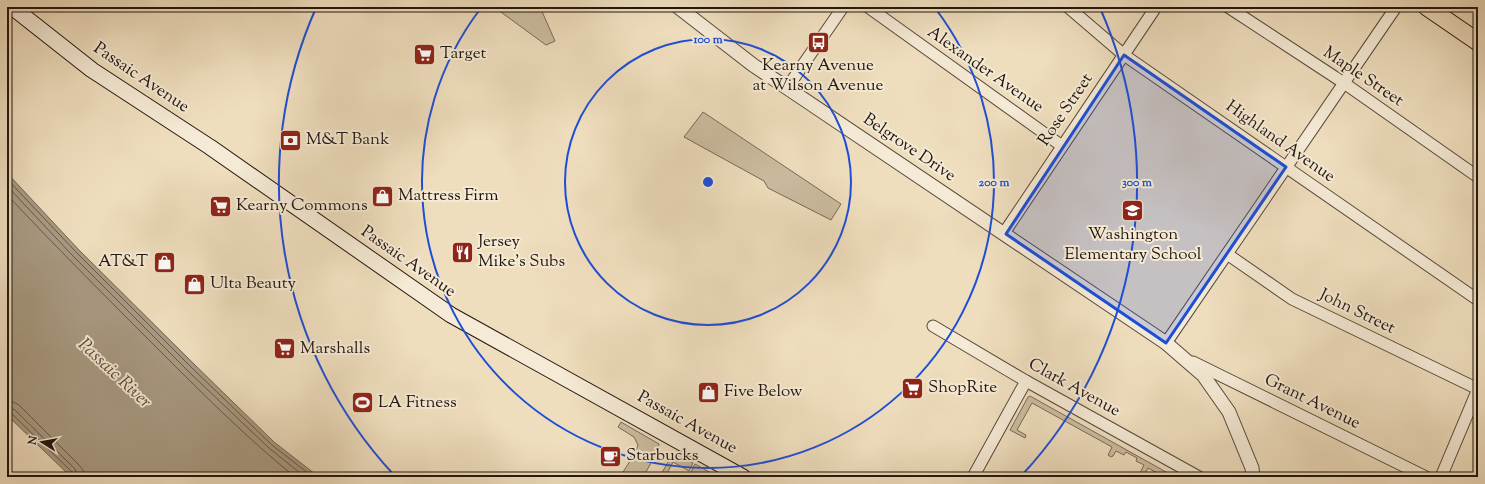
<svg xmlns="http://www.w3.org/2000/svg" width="1485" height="484" viewBox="0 0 1485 484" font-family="'Sorts Mill Goudy',serif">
<rect width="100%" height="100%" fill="#efdebe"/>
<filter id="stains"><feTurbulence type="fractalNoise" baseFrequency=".005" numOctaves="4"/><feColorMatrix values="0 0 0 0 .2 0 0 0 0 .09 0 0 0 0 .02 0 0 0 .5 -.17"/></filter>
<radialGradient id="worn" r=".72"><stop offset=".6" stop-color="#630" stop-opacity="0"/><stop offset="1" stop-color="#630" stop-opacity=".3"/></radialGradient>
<g fill="#ccbca0" stroke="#776957">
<polygon points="494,7 540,7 555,41 546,45"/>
<polygon points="703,112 841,204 831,220 768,188 764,181 684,137"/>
<polygon points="1030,396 1175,477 1165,477 1148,468 1144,475 1141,473 1141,471 1144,465 1136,461 1137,458 1126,452 1124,455 1116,451 1113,456 1111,457 1108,455 1112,447 1032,403 1017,430 1026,435 1025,438 1010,430 1028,397"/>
<polygon points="621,422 659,444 658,451 643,477 620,477 635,453 638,445 634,437 618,427"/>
<polygon points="677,454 693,463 689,471 673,462 665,477 660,476 671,457"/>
<polygon points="695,464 718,477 699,477 691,472"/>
</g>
<polygon fill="#a99a82" stroke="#736554" points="7,173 79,250 195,365 274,442 319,477 71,477 7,415"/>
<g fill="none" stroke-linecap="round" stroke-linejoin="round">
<g stroke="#665848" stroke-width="1">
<polyline points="7,179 76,252 192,368 272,445 313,477"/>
<polyline points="7,186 73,256 189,372 269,448 305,477"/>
<path d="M7 195C58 249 110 301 162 353 205 396 248 439 295 477"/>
<polyline points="7,401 13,402 19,405 79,465 83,470 84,477"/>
<polyline points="7,407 15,410 75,469 78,477"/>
<polyline points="7,412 11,413 72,472 73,477"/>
</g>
<defs>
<g id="minor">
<polyline points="868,7 1062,146"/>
<polyline points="1068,7 1124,55 1478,300"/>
<polyline points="1228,7 1344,83 1478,177"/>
<polyline points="787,88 843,7"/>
<polyline points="1004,233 1156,7"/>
<polyline points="1227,254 1292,299 1478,389"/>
<polyline points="933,326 1026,381 1199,477"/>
<polyline points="1166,343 1396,7"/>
<polyline points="1193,362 1426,477"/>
<polyline points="973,477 1026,381"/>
<polyline points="1441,477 1478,389"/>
</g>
<polyline id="tertiary" points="678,7 753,65 1166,343 1203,375 1229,412 1252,468 1253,477"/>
<polyline id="secondary" points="12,7 92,70 210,147 451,315 743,477"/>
<polyline id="primary" points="1427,7 1478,42"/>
</defs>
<use href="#minor" stroke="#55483a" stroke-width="13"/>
<use href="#tertiary" stroke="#55483a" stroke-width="15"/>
<use href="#secondary" stroke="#22160e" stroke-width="17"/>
<use href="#primary" stroke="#22160e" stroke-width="19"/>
<use href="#minor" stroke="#f5ead5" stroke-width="11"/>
<use href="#tertiary" stroke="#f5ead5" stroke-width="13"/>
<use href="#secondary" stroke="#f5ead5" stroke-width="15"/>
<use href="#primary" stroke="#efdebe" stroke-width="17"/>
</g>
<path fill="#1d4ed8" fill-opacity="0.2" stroke="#1d4ed8" stroke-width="3" stroke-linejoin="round" d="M1124 55 1286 167 1166 343 1006 234Z"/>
<g fill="none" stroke="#1d4ed8" stroke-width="2">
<circle cx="708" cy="182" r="143"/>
<path d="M935 8A286 286 0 1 1 481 8"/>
<path d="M394 475A429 429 0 0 1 316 8M1100 8A429 429 0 0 1 1022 475"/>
</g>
<defs>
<symbol id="bus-square" viewBox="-11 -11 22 22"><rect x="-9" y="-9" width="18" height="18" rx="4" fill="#8f2418" stroke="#f5ead5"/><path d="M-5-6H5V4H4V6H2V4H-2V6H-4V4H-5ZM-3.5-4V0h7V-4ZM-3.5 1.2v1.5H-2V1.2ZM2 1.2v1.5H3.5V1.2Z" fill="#fff"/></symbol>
<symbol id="supermarket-square" viewBox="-11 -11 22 22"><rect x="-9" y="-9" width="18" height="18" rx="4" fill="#8f2418" stroke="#f5ead5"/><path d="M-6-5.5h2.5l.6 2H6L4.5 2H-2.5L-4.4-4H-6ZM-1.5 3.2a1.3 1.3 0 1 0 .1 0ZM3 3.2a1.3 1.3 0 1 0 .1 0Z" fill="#fff"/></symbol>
<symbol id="bank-square" viewBox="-11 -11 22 22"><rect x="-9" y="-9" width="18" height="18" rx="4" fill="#8f2418" stroke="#f5ead5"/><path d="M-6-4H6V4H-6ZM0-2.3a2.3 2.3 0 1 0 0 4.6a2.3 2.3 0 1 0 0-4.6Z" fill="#fff"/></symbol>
<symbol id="shop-square" viewBox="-11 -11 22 22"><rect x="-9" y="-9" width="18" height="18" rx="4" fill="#8f2418" stroke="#f5ead5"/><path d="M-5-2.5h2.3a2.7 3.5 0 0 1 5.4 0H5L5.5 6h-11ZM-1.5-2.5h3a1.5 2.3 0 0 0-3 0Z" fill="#fff"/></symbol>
<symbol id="school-square" viewBox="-11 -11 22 22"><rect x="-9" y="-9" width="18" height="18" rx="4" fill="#8f2418" stroke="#f5ead5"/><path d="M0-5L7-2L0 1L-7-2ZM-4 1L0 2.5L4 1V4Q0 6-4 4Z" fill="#fff"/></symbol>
<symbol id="restaurant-square" viewBox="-11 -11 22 22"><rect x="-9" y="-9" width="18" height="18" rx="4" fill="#8f2418" stroke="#f5ead5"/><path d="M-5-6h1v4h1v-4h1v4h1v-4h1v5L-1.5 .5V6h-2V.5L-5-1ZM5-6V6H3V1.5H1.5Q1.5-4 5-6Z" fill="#fff"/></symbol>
<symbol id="stadium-square" viewBox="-11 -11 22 22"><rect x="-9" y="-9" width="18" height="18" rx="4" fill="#8f2418" stroke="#f5ead5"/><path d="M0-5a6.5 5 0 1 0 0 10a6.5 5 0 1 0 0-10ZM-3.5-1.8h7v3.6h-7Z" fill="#fff"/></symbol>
<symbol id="cafe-square" viewBox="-11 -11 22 22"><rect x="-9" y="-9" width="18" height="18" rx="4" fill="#8f2418" stroke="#f5ead5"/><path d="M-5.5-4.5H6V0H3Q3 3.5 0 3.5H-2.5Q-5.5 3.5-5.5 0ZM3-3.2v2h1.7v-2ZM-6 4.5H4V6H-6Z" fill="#fff"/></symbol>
</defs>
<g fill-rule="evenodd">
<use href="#bus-square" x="806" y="30" width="25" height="25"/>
<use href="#supermarket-square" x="412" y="42" width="25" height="25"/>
<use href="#bank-square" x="278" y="128" width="25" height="25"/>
<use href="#shop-square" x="370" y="184" width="25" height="25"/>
<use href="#supermarket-square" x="208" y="194" width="25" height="25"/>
<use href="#school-square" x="1120" y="198" width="25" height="25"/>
<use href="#restaurant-square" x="450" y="240" width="25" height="25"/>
<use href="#shop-square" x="152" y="250" width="25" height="25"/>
<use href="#shop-square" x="182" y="272" width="25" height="25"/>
<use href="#supermarket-square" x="272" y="336" width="25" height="25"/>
<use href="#supermarket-square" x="900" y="376" width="25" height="25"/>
<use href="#shop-square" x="696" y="380" width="25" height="25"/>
<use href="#stadium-square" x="350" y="390" width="25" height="25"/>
<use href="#cafe-square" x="598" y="444" width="25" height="25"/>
</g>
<g text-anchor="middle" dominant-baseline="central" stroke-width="4" stroke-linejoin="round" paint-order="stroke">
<g font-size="17" fill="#22160e" stroke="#f5ead5" text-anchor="start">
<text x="440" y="54">Target</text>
<text x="818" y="66" text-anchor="middle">Kearny Avenue<tspan x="818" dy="20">at Wilson Avenue</tspan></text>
<text x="306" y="140">M&amp;T Bank</text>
<text x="398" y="196">Mattress Firm</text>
<text x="236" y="206">Kearny Commons</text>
<text x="1133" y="235" text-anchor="middle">Washington<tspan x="1133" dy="20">Elementary School</tspan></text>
<text x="478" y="242">Jersey<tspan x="478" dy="20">Mike's Subs</tspan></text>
<text x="148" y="262" text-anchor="end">AT&amp;T</text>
<text x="210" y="284">Ulta Beauty</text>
<text x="300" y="349">Marshalls</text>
<text x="928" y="388">ShopRite</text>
<text x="724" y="392">Five Below</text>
<text x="378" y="403">LA Fitness</text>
<text x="626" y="456">Starbucks</text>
</g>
<g font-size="17" fill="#22160e" stroke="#f5ead5">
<text transform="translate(985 70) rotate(35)">Alexander Avenue</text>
<text transform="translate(1363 77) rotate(34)">Maple Street</text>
<text transform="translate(141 78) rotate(34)">Passaic Avenue</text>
<text transform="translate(1066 110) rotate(-56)">Rose Street</text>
<text transform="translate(1280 142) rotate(35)">Highland Avenue</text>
<text transform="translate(909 148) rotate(34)">Belgrove Drive</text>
<text transform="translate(408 262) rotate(35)">Passaic Avenue</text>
<text transform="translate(1357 312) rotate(26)">John Street</text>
<text transform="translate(1074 388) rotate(29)">Clark Avenue</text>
<text transform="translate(1312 402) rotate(26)">Grant Avenue</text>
<text transform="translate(687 423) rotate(29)">Passaic Avenue</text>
</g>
<g font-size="18" font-style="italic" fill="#584b3c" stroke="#f5ead5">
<text transform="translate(114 374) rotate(43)">Passaic River</text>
</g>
</g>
<circle cx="708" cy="182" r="6" fill="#1d4ed8" stroke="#f5ead5" stroke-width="2"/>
<g font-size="12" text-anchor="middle" font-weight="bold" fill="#1d4ed8" stroke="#f5ead5" stroke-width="4" stroke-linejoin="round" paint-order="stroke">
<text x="708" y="43">100 m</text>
<text x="994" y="186">200 m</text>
<text x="1137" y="186">300 m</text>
</g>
<rect width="1485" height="484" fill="none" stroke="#efdebe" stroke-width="24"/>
<rect x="8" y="8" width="1469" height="468" fill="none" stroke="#22160e" stroke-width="2"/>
<rect x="12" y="12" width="1461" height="460" fill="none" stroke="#22160e"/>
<g transform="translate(42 442) rotate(281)" stroke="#f5ead5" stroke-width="3" paint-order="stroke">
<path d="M0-3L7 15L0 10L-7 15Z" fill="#22160e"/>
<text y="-6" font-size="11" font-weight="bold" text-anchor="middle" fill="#22160e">N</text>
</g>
<rect width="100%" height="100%" filter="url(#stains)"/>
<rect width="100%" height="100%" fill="url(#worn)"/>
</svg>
